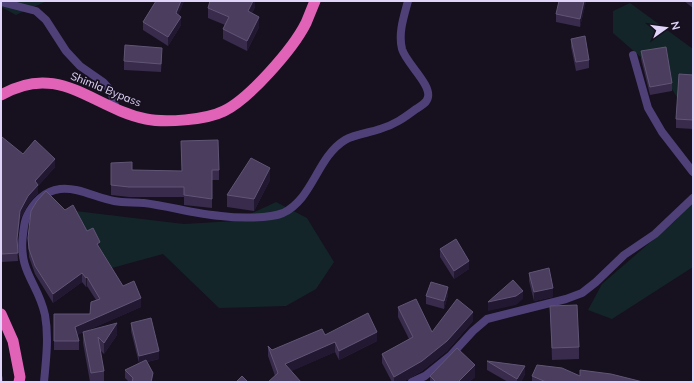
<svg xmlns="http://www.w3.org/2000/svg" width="694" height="383" viewBox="0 0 694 383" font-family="Mulish,sans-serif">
<rect width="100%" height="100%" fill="#16101f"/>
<g fill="#132528">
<polygon points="1,1 47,1 16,15 1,7"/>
<polygon points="630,3 693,49 693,124 666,79 613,33 613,11"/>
<polygon points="693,192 693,267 612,319 588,310 602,284 676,220"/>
<polygon points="276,202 307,218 334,262 316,289 286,306 219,308 163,254 112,268 80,260 67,210 184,224 235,221"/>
</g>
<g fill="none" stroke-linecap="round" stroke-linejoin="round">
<g stroke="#4f4078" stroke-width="8">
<polyline points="1,2 36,11 46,20 66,51 80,66 103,82 111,91 116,109"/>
<polyline points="633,55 648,108 662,132 693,172"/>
</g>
<g stroke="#4f4078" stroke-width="8">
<path d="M44 382C46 360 49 337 45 315 38 282 18 273 23 234 24 228 24 222 27 216 33 203 44 191 60 189 79 187 96 198 114 201 124 203 134 202 144 203 169 206 195 214 221 216 236 218 269 219 283 213 313 199 317 157 345 140 355 134 369 133 380 129 394 125 404 118 416 109 421 106 427 103 428 97 431 84 406 63 402 49 398 33 404 16 408 1"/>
<polyline points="412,382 425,376 451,355 473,331 487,319 566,299 582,293 596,282 624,255 655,234 693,198"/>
</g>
<g stroke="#e063b8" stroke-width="11">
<path d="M1 95C60 61 92 108 146 119 165 123 206 120 224 111 249 99 293 49 306 23 309 16 312 8 315 1"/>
<polyline points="1,314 13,341 20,377 19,382"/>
</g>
</g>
<g fill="#382b4b">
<polygon points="156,1 184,1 178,15 181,25 168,46 143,30 143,22"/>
<polygon points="255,1 255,7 252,13 259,27 247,51 223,39 223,29 225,25 208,18 208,8"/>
<polygon points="586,1 580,27 556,22 556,14"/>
<polygon points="684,1 693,1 693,8"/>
<polygon points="571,39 589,60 589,68 576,71 571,47"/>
<polygon points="641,51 672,83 672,91 650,95 641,59"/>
<polygon points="162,56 161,72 124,70 124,61"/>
<polygon points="693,75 693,129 676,128 676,119"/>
<polygon points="1,139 23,154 55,167 38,186 38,193 28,204 20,219 17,243 18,261 2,262 1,250"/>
<polygon points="181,141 219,170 219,180 212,180 212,208 184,205 184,197 129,197 111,195 111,163 132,170 182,171"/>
<polygon points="270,180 254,211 227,207 227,195"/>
<polygon points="87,231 100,250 123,286 141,307 86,331 117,335 104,354 100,350 104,371 104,382 90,382 83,343 83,332 77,335 79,341 79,350 54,350 54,314 90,314 96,300 87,286 86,287 82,282 53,303 35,274 29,257 28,238"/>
<polygon points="440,249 469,269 454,279 440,257"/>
<polygon points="529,273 553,297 534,301 529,281"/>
<polygon points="448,295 444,309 426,304 426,296"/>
<polygon points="550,306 579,347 579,359 552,360"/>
<polygon points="398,307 432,332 473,321 447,351 422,371 403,382 392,382 382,363 382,354 409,339 398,317"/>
<polygon points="131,323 159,359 147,362 153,373 152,382 129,382 125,378 125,370 139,363 131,331"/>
<polygon points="325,335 377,341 339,360 335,352 291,371 275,376 268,356 268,346 272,350"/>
<polygon points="487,361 525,374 521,382 508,382 487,370"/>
<polygon points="1,373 3,378 3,382 1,382"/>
<polygon points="430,376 475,377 469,382 430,382"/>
<polygon points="532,376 580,376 643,382 532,382"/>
</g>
<g fill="#231832">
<polygon points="181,1 184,1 176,22 176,13"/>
<polygon points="253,1 255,1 255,7 248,21 248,11"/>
<polygon points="584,1 586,1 586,2 580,27 580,19"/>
<polygon points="181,17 181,25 168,46 168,37"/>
<polygon points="259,17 259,27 247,51 247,41"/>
<polygon points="55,159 55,167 38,186 38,193 28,204 20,219 17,247 17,239 20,211 35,181"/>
<polygon points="270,168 270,180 254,211 254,199"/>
<polygon points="100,242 100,251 97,244"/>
<polygon points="469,261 469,269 454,279 454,271"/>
<polygon points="82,273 82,282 53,303 53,294"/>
<polygon points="87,277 87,286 86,287 86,278"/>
<polygon points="448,287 448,295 444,309 444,301"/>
<polygon points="553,288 553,297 534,301 534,292"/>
<polygon points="523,291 523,299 516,305 488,311 488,302"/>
<polygon points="141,298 141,307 75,336 75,327"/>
<polygon points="473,312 473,321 447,351 422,371 403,382 394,382 394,377"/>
<polygon points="117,323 117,335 104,354 104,343"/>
<polygon points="377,332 377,341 339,360 339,351"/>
<polygon points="335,342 335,352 285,374 285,364"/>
<polygon points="159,351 159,359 139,364 139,356"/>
<polygon points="475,365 475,377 469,382 458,382"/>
<polygon points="525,366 525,374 521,382 517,382 517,379"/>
<polygon points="153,373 152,382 151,382"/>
</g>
<g fill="#4a3d5e" stroke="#615576">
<polygon points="156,1 181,1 176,13 181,17 168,37 143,22"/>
<polygon points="210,1 253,1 248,11 259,17 247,41 223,29 229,17 208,8"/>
<polygon points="559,1 584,1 580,19 556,14"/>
<polygon points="585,36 589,60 576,62 571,39"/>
<polygon points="125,45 162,48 161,64 124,61"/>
<polygon points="666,47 672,83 650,87 641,51"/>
<polygon points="679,74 693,75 693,120 676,119"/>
<polygon points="2,137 23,154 35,140 55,159 35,181 38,185 28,196 20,211 17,239 18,253 2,254 1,242 1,139"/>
<polygon points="218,140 219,170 212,170 212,199 184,195 184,187 129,187 111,185 111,163 132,162 132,170 182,171 181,141"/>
<polygon points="251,158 270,168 254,199 227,195"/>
<polygon points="46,191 65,210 73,205 87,231 93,228 100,242 97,244 123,286 134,281 141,298 75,327 79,341 54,341 54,314 90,314 91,302 100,299 87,277 86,278 82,273 53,294 35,266 29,249 28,238 31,211 37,201"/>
<polygon points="456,239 469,261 454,271 440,249"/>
<polygon points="549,268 553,288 534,292 529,273"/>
<polygon points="513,280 523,291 516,296 488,302"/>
<polygon points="431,282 448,287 444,301 426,296"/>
<polygon points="416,299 432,332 457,299 473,312 447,341 422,361 394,377 382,354 413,337 398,307"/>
<polygon points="577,305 579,347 552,348 550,306"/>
<polygon points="368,313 377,332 339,351 335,342 285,364 301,382 268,382 278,373 268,346 272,350 322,329 325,335"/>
<polygon points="151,318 159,351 139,356 131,323"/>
<polygon points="117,323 104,343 98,337 104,371 91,373 83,332"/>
<polygon points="457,348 475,365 458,382 436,382 430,376"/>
<polygon points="146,360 153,373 151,382 132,382 133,378 125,370"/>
<polygon points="487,361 525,366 517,379"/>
<polygon points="537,365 562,368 580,376 580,370 611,374 643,382 546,382 532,376"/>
<polygon points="242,376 248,382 236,382"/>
</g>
<g text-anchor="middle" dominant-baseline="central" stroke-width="3.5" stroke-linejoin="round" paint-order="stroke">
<g font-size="11" fill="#e0d4f9" stroke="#16101f">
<text transform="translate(106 89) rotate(22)">Shimla Bypass</text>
</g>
</g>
<rect width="694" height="383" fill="none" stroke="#e0d4f9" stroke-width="4"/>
<g transform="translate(666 28) rotate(76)" stroke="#16101f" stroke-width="3" paint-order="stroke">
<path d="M0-3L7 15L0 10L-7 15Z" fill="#e0d4f9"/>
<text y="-6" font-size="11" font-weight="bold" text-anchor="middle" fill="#e0d4f9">N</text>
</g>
</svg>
